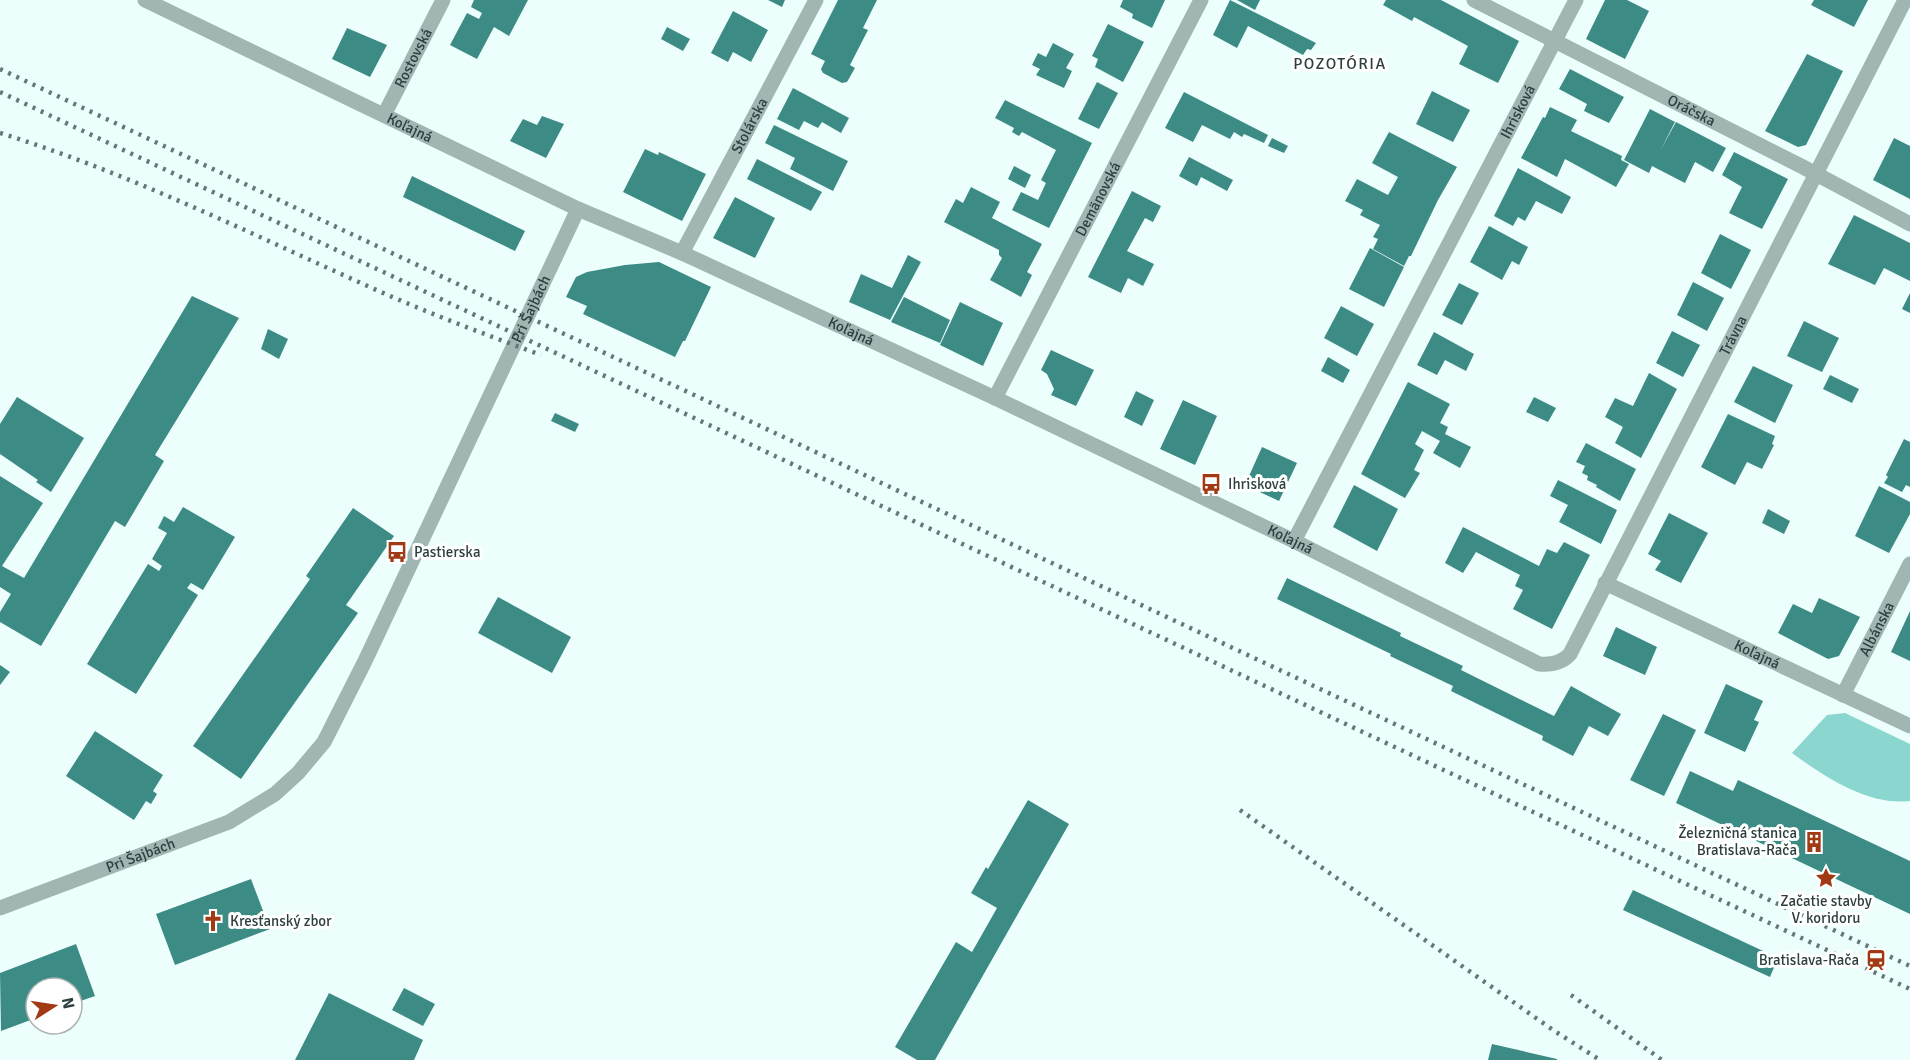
<svg xmlns="http://www.w3.org/2000/svg" width="1910" height="1060" viewBox="0 0 1910 1060" font-family="Signika,sans-serif">
<rect width="100%" height="100%" fill="#edfffd"/>
<path fill="#8bd7d0" d="M1845 713 1910 744V801C1868 806 1825 777 1792 753L1827 715Z"/>
<g fill="#3d8b85">
<polygon points="474,0 528,0 509,36 494,27 477,59 450,45 467,13 479,19 482,13 471,7"/>
<polygon points="768,0 785,0 782,7"/>
<polygon points="838,0 877,0 863,28 868,30 850,65 855,68 847,82 842,83 823,73 821,69 825,61 811,54"/>
<polygon points="1123,0 1165,0 1152,28 1132,18 1133,14 1120,7"/>
<polygon points="1230,0 1316,43 1311,50 1307,49 1303,55 1248,26 1237,48 1213,35"/>
<polygon points="1237,0 1260,0 1255,10"/>
<polygon points="1386,0 1441,0 1519,41 1498,83 1459,64 1468,46 1414,17 1412,21 1383,5"/>
<polygon points="1605,0 1627,0 1649,11 1625,59 1586,39"/>
<polygon points="1814,0 1868,0 1854,27 1811,5"/>
<polygon points="733,11 768,30 751,62 733,52 728,62 711,53"/>
<polygon points="1108,24 1144,42 1123,82 1095,67 1098,59 1092,56"/>
<polygon points="667,27 690,39 683,51 661,39"/>
<polygon points="347,28 387,45 370,77 332,59"/>
<polygon points="1053,43 1074,54 1066,68 1072,71 1064,88 1036,75 1040,69 1032,65 1038,53 1046,57"/>
<polygon points="1807,54 1843,71 1806,145 1798,147 1765,131"/>
<polygon points="1570,69 1624,97 1609,123 1584,111 1587,104 1559,89"/>
<polygon points="1097,82 1118,93 1099,129 1078,119"/>
<polygon points="793,88 849,118 841,133 822,122 818,128 804,121 799,130 777,119"/>
<polygon points="1432,91 1470,110 1453,142 1416,124"/>
<polygon points="1184,92 1268,135 1264,143 1244,134 1242,137 1234,132 1230,139 1202,125 1193,142 1165,128"/>
<polygon points="1005,100 1092,143 1049,228 1012,210 1021,192 1038,200 1046,183 1041,180 1056,150 1022,132 1019,136 1012,132 1014,128 995,118"/>
<polygon points="1550,107 1577,120 1571,131 1622,156 1621,160 1629,164 1616,187 1565,159 1557,177 1521,158 1543,117 1545,118"/>
<polygon points="1650,109 1675,122 1660,151 1676,122 1726,148 1713,172 1695,162 1685,183 1652,166 1649,173 1624,160"/>
<polygon points="542,116 564,124 546,158 510,141 523,119 537,125"/>
<polygon points="774,125 848,161 833,191 790,169 795,158 765,143"/>
<polygon points="1389,132 1457,167 1438,200 1411,256 1409,256 1404,266 1373,249 1378,239 1373,237 1380,225 1360,215 1363,210 1345,201 1357,179 1388,195 1398,177 1372,163"/>
<polygon points="1272,138 1288,146 1284,153 1268,146"/>
<polygon points="1894,138 1910,146 1910,199 1873,180"/>
<polygon points="645,149 658,155 659,152 706,174 682,221 623,192"/>
<polygon points="1734,152 1788,179 1762,229 1729,213 1742,187 1722,175"/>
<polygon points="1189,157 1233,180 1227,191 1201,177 1197,186 1179,176"/>
<polygon points="757,159 822,192 811,211 747,179"/>
<polygon points="1014,166 1031,175 1025,188 1008,179"/>
<polygon points="1518,168 1571,197 1562,214 1536,201 1525,221 1518,217 1513,226 1494,216"/>
<polygon points="412,176 525,231 515,251 403,197"/>
<polygon points="971,187 1000,202 992,218 1042,244 1027,272 1032,275 1021,297 990,280 1002,258 999,255 999,250 944,222 956,199 963,203"/>
<polygon points="1132,191 1161,206 1153,222 1145,218 1127,251 1154,264 1143,286 1128,278 1121,293 1088,277"/>
<polygon points="735,197 775,218 755,258 713,238"/>
<polygon points="1854,215 1910,243 1910,281 1884,268 1875,285 1828,264"/>
<polygon points="1489,226 1528,247 1519,265 1512,261 1502,280 1470,262"/>
<polygon points="1720,234 1751,250 1731,289 1701,273"/>
<polygon points="1370,248 1404,267 1384,307 1349,289"/>
<polygon points="908,255 921,262 890,320 849,302 861,274 892,288"/>
<polygon points="659,262 711,287 685,341 683,341 675,357 583,314 587,306 566,297 576,277 587,272 625,265"/>
<polygon points="1693,282 1724,298 1707,331 1677,315"/>
<polygon points="1459,283 1479,293 1462,325 1442,315"/>
<polygon points="1910,293 1910,313 1902,309"/>
<polygon points="192,296 239,318 155,455 164,461 125,527 115,521 41,646 0,622 0,612 11,594 0,587 0,476 43,503 2,566 24,578"/>
<polygon points="904,297 950,320 940,343 891,322"/>
<polygon points="960,302 1003,323 983,366 940,345"/>
<polygon points="1341,306 1374,324 1357,356 1324,338"/>
<polygon points="1804,321 1839,338 1822,372 1787,356"/>
<polygon points="268,329 288,339 279,359 261,349"/>
<polygon points="1672,331 1700,345 1683,377 1656,363"/>
<polygon points="1434,332 1474,354 1466,371 1445,360 1437,375 1417,365"/>
<polygon points="1051,350 1094,370 1076,406 1051,395 1054,389 1047,374 1041,370"/>
<polygon points="1328,357 1350,370 1343,383 1321,371"/>
<polygon points="1753,366 1793,385 1775,423 1734,402"/>
<polygon points="1649,373 1677,389 1641,458 1615,443 1623,427 1605,417 1615,398 1633,406"/>
<polygon points="1830,375 1859,389 1852,403 1823,389"/>
<polygon points="1408,382 1450,404 1440,423 1448,427 1445,434 1471,447 1460,468 1433,453 1440,441 1422,431 1415,444 1424,450 1414,470 1420,473 1405,498 1361,474"/>
<polygon points="1136,391 1154,400 1142,426 1124,417"/>
<polygon points="17,397 84,438 51,492 36,482 38,480 0,454 0,424"/>
<polygon points="1534,397 1556,408 1548,422 1526,412"/>
<polygon points="1183,400 1217,416 1195,465 1160,449"/>
<polygon points="555,413 579,424 575,432 551,421"/>
<polygon points="1728,414 1775,436 1772,444 1774,445 1762,469 1747,462 1735,485 1701,467"/>
<polygon points="1904,439 1910,442 1910,487 1906,485 1902,492 1884,483 1888,477 1886,475"/>
<polygon points="1586,443 1636,469 1620,501 1596,487 1597,485 1587,480 1588,476 1582,473 1585,466 1576,462"/>
<polygon points="1262,447 1297,463 1279,501 1245,485"/>
<polygon points="1558,480 1617,510 1601,544 1559,522 1568,505 1550,496"/>
<polygon points="1354,485 1398,509 1377,551 1333,527"/>
<polygon points="1879,486 1910,502 1910,514 1889,553 1855,536"/>
<polygon points="183,507 235,537 203,590 191,583 187,588 198,595 136,694 87,664 148,564 159,571 162,566 152,559 167,533 158,528 164,516 174,522"/>
<polygon points="353,508 394,536 346,605 358,613 241,779 193,746 310,579 306,576"/>
<polygon points="1768,509 1790,521 1784,534 1762,523"/>
<polygon points="1669,513 1708,533 1681,583 1655,570 1661,561 1648,554"/>
<polygon points="1463,527 1539,566 1547,549 1557,553 1564,542 1590,555 1552,629 1513,609 1523,590 1515,586 1520,575 1476,552 1463,573 1445,563"/>
<polygon points="1287,578 1401,633 1400,636 1463,666 1461,670 1554,716 1571,686 1621,714 1608,736 1589,726 1573,756 1542,740 1543,736 1451,691 1453,686 1390,656 1391,654 1277,599"/>
<polygon points="498,597 571,637 552,673 478,633"/>
<polygon points="1819,598 1860,617 1839,656 1828,659 1778,633 1793,604 1812,613"/>
<polygon points="1910,611 1910,661 1891,652"/>
<polygon points="1616,627 1657,647 1645,675 1603,656"/>
<polygon points="0,665 10,672 0,685"/>
<polygon points="1726,684 1763,701 1754,720 1759,722 1745,752 1704,733"/>
<polygon points="1663,714 1696,730 1664,796 1630,780"/>
<polygon points="95,731 163,775 153,791 157,794 151,804 146,801 134,820 66,776"/>
<polygon points="1690,771 1733,791 1738,780 1910,861 1910,914 1676,803"/>
<polygon points="1028,800 1069,824 935,1060 917,1060 895,1047 956,942 972,952 997,908 971,893 986,867 988,869"/>
<polygon points="251,879 270,929 175,965 156,914"/>
<polygon points="1633,890 1778,958 1770,977 1623,910"/>
<polygon points="76,944 95,996 72,1004 72,988 36,988 36,1018 1,1031 0,973"/>
<polygon points="404,988 435,1004 423,1026 392,1010"/>
<polygon points="329,993 423,1040 414,1060 295,1060"/>
<polygon points="1492,1044 1557,1059 1557,1060 1488,1060"/>
</g>
<g fill="none" stroke-linecap="round" stroke-linejoin="round">
<g stroke="#a1b5b2" stroke-width="15">
<path id="s1" d="M145 0 578 209 682 253 995 398 1294 541 1539 664C1551 665 1562 663 1570 654L1905 0"/>
<path id="s2" d="M1474 0 1803 167 1910 224"/>
<path id="s3" d="M384 115 443 0"/>
<path id="s4" d="M682 253 816 0"/>
<path id="s5" d="M995 398 1201 0"/>
<path id="s6" d="M1294 541 1576 0"/>
<path id="s7" d="M1605 583 1910 726"/>
<path id="s8" d="M1843 695 1910 564"/>
<path id="s9" d="M0 908 229 822 275 794 298 773 324 742 365 661 578 209"/>
</g>
<g stroke="#657776" stroke-width="4.5" stroke-dasharray="3 6" stroke-linecap="butt">
<polyline points="0,69 1910,966"/>
<polyline points="0,92 1910,989"/>
<path d="M0 133C132 174 255 236 381 292 433 315 487 335 541 355"/>
<polyline points="1240,810 1553,1030 1600,1060"/>
<polyline points="1571,995 1662,1060"/>
</g>
</g>
<defs>
<symbol id="bus-bare" viewBox="-9 -9 18 18"><path d="M-5-6H5V4H4V6H2V4H-2V6H-4V4H-5ZM-3.5-4V0h7V-4ZM-3.5 1.2v1.5H-2V1.2ZM2 1.2v1.5H3.5V1.2Z" fill="#a03914" stroke="#fff" stroke-width="2.5" paint-order="stroke"/></symbol>
<symbol id="building-bare" viewBox="-9 -9 18 18"><path d="M-4-6H4V6H1V3H-1V6H-4ZM-2.5-4.3h1.7v1.8h-1.7ZM.8-4.3h1.7v1.8H.8ZM-2.5-1h1.7V.8h-1.7ZM.8-1h1.7V.8H.8Z" fill="#a03914" stroke="#fff" stroke-width="2.5" paint-order="stroke"/></symbol>
<symbol id="sight-bare" viewBox="-9 -9 18 18"><path d="M0-6L1.8-2.2L6-1.7L2.9 1.2L3.7 5.4L0 3.3L-3.7 5.4L-2.9 1.2L-6-1.7L-1.8-2.2Z" fill="#a03914" stroke="#fff" stroke-width="2.5" paint-order="stroke"/></symbol>
<symbol id="church-bare" viewBox="-9 -9 18 18"><path d="M-1.2-6h2.4v3.5h3.3v2.4h-3.3V6h-2.4V-.1h-3.3v-2.4h3.3Z" fill="#a03914" stroke="#fff" stroke-width="2.5" paint-order="stroke"/></symbol>
<symbol id="station-bare" viewBox="-9 -9 18 18"><path d="M-3-6H3Q5-6 5-4V2Q5 4 3 4L4.5 6H3L1.5 4h-3L-3 6H-4.5L-3 4Q-5 4-5 2V-4Q-5-6-3-6ZM-3.5-4v3h7v-3ZM-3.5 1v1.5H-2V1ZM2 1v1.5H3.5V1Z" fill="#a03914" stroke="#fff" stroke-width="2.5" paint-order="stroke"/></symbol>
</defs>
<g fill-rule="evenodd">
<use href="#bus-bare" x="1196" y="469" width="30" height="30"/>
<use href="#bus-bare" x="382" y="537" width="30" height="30"/>
<use href="#building-bare" x="1799" y="827" width="30" height="30"/>
<use href="#sight-bare" x="1811" y="863" width="30" height="30"/>
<use href="#church-bare" x="198" y="906" width="30" height="30"/>
<use href="#station-bare" x="1861" y="945" width="30" height="30"/>
</g>
<g text-anchor="middle" dominant-baseline="central" stroke-width="6" stroke-linejoin="round" paint-order="stroke">
<g font-size="15" fill="#2d3f3e" stroke="#fff">
<text stroke="none"><textPath href="#s3" startOffset="64">Rostovská</textPath></text>
<text stroke="none"><textPath href="#s6" startOffset="484">Ihrisková</textPath></text>
<text stroke="none"><textPath href="#s2" startOffset="244">Oráčska</textPath></text>
<text stroke="none"><textPath href="#s4" startOffset="144">Stolárska</textPath></text>
<text stroke="none"><textPath href="#s1" startOffset="294">Koľajná</textPath></text>
<text stroke="none"><textPath href="#s5" startOffset="224">Demänovská</textPath></text>
<text stroke="none"><textPath href="#s9" startOffset="850">Pri Šajbách</textPath></text>
<text stroke="none"><textPath href="#s1" startOffset="780">Koľajná</textPath></text>
<text stroke="none"><textPath href="#s1" startOffset="1936">Trávna</textPath></text>
<text stroke="none"><textPath href="#s1" startOffset="1266">Koľajná</textPath></text>
<text stroke="none"><textPath href="#s8" startOffset="74">Albánska</textPath></text>
<text stroke="none"><textPath href="#s7" startOffset="168">Koľajná</textPath></text>
<text stroke="none"><textPath href="#s9" startOffset="150">Pri Šajbách</textPath></text>
</g>
<g font-size="15" fill="#2d3f3e" stroke="#fff" text-anchor="start">
<text x="1228" y="484">Ihrisková</text>
<text x="414" y="552">Pastierska</text>
<text x="1797" y="833" text-anchor="end">Železničná stanica<tspan x="1797" dy="17">Bratislava-Rača</tspan></text>
<text x="1826" y="901" text-anchor="middle">Začatie stavby<tspan x="1826" dy="17">V. koridoru</tspan></text>
<text x="230" y="921">Kresťanský zbor</text>
<text x="1859" y="960" text-anchor="end">Bratislava-Rača</text>
</g>
<g font-size="16" letter-spacing="1.5" fill="#2d3f3e" stroke="#fff">
<text x="1340" y="64">POZOTÓRIA</text>
</g>
</g>
<g transform="translate(54 1006) rotate(78)"><circle r="28" fill="#ffffff" stroke="#abb2b2" stroke-width="1.5"/>
<path d="M0-4.5L10 22L0 15L-10 22Z" fill="#a03914"/>
<text y="-9" font-size="16" font-weight="bold" text-anchor="middle" fill="#2d3f3e">N</text>
</g>
</svg>
